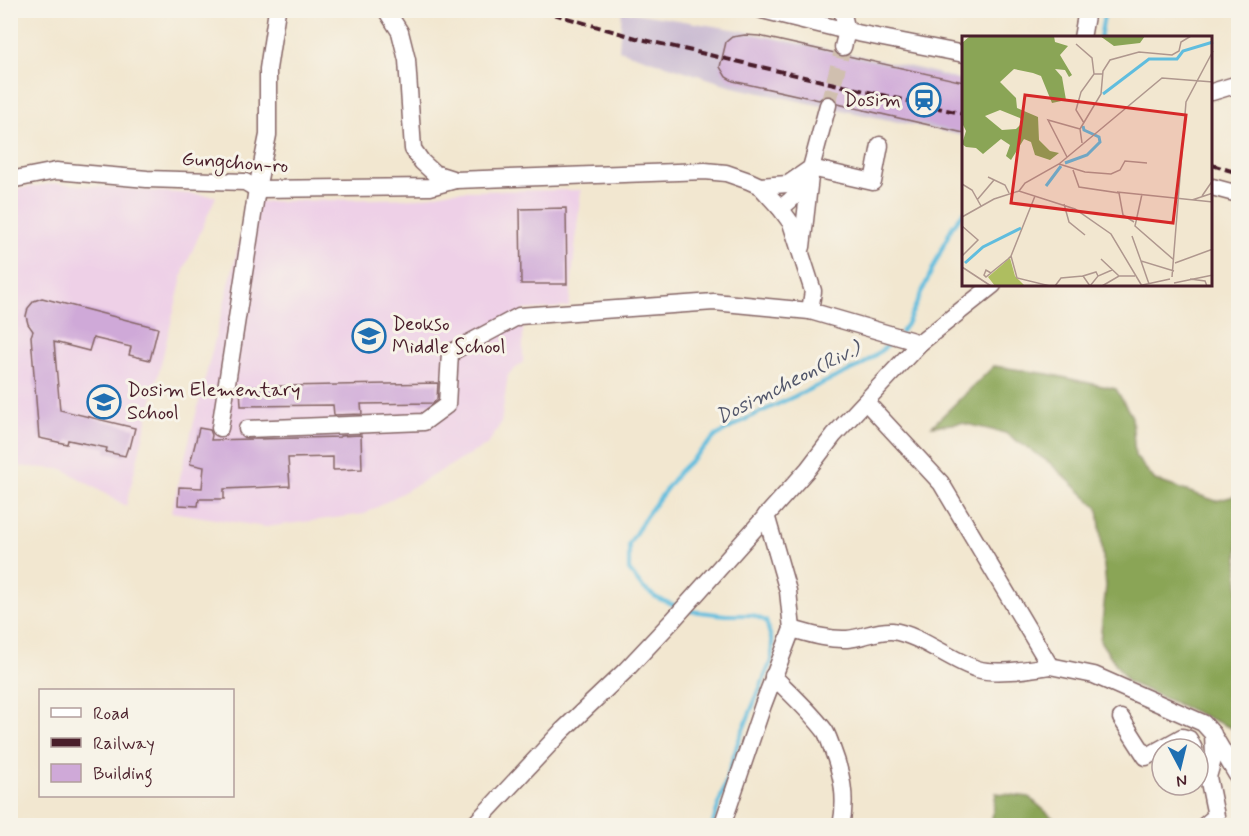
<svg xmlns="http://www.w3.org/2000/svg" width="1249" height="836" viewBox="0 0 1249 836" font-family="Mynerve,sans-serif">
<rect width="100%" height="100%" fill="#f7f3e8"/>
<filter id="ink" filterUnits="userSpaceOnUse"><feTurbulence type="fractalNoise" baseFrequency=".0167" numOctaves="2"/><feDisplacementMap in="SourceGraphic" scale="12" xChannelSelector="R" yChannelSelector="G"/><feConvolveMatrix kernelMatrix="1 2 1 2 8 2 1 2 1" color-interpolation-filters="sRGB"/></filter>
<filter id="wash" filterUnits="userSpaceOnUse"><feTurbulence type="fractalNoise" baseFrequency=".008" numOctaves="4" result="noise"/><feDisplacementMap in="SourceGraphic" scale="24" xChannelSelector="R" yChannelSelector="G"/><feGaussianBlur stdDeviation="1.35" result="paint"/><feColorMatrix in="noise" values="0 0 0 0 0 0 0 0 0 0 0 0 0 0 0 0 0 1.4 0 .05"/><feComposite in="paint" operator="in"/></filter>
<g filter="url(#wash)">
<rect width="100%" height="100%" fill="#f2e7d0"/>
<g fill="#eed0e7">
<polygon points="55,183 216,196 184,270 126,506 63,469 12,466 10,190"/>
<polygon points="581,190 569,307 523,310 523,362 508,375 501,423 488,444 365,514 265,527 171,512 250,202 420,198 451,191"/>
</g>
<polygon fill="#ccbed3" points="622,11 738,30 925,70 964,81 964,136 738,88 619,50"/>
<g fill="#8aa556" stroke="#6a6240" stroke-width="1.5">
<polygon points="994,366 1048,374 1116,389 1132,417 1135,456 1155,480 1216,501 1238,495 1238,622 1237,626 1236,645 1238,646 1238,728 1231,728 1128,682 1100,641 1106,586 1098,508 1050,463 1005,433 962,423 932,426"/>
<polygon points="996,793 1029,797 1061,825 991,825"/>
</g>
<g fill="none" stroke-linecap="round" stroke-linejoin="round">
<g stroke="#60bdde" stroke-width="4">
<polyline points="1100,38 1105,10"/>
<polyline points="901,332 907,324 952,227 964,212"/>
<polyline points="677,606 657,598 642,587 629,570 629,544 646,516 679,472 716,436 748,418 862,365 895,340"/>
<polyline points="690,611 726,615 752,615 766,621 772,642 771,661 738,742 712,826"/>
</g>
</g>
<g id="blocks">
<g fill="#cfa9d8">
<polygon points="745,35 759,36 835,53 841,57 848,56 964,82 964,133 838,104 836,98 830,95 825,95 819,100 733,81 726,77 720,67 726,42 732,37"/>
<polygon points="566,208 567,284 521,284 520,209"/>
<polygon points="42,298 158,328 150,360 129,355 131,347 93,338 89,351 54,342 60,410 135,428 130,448 128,447 125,456 106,452 107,448 68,440 67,444 39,438 31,336 33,331 28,324 26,316 28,308 34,301"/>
<polygon points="438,383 437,399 433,403 361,404 362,414 334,415 333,405 241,406 240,387"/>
<polygon points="199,428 210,430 212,435 211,440 340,437 340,436 361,435 362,469 333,470 333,457 288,458 290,486 224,489 224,499 199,499 198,506 178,505 179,487 202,488 204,467 190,464"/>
</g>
</g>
</g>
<g filter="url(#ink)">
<use href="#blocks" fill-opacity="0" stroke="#856565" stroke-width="1.5"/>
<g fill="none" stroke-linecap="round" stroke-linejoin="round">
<polyline stroke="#d0bfaf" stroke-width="16" stroke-dasharray="16 8" stroke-linecap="butt" points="828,105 843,47"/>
<defs>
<g id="minor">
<polyline points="386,10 400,32 407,60 413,149 422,162 434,173 456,180 705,171 726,173 749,181 760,186 780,208 791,223 813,291 810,311"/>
<polyline points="762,10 847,31 964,54"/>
<polyline points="842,10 847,31 843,47"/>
<polyline points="1082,38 1087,10"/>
<polyline points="1212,92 1238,84"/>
<polyline points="811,168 873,182 880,145"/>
<polyline points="10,180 56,171 147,179 245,182 257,189 430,187 455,180"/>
<polyline points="760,186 788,184 811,168 828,105"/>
<polyline points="1212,187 1238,194"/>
<path d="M780 208C795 199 801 188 808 174"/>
<polyline points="802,247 811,168"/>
<polyline points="220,428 257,189 268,135 268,69 277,10"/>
<polyline points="247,429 424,422 447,405 450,353 519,316 714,302 810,311 920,343"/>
<path d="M792 629C810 634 828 640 847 639 862 638 876 630 892 631 919 634 951 661 977 669 996 675 1030 669 1050 666L941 483 866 402"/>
<polyline points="1050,666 1094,675 1203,723 1213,734 1214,756 1208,777 1216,816 1204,826"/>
<path d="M773 676C791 694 810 711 825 731 828 736 830 742 832 748 842 774 847 798 841 826"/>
<polyline points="1121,718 1146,757 1182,737 1189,739 1194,749"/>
<polyline points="1215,738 1238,777"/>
<polyline points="473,826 562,731 625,671 673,620 808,469 834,435 920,343 993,285"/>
<polyline points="722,826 763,705 792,629 788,591 766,515"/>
</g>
</defs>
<use href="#minor" stroke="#856565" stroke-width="19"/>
<use href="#minor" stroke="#fff" stroke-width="16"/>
<g stroke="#4a1f2b" stroke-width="4" stroke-dasharray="9 4.5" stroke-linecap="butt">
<polyline points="540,10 636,38 964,114"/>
<polyline points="1212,165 1238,173"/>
</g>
</g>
</g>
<defs>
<symbol id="station-ring" viewBox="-11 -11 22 22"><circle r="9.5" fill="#f7f3e8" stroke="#1f6fb2" stroke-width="1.5"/><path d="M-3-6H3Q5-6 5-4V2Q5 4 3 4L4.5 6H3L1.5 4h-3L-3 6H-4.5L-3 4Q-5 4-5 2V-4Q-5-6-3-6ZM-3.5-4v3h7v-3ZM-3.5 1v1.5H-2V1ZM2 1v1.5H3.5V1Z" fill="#1f6fb2"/></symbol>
<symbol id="school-ring" viewBox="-11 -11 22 22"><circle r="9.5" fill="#f7f3e8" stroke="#1f6fb2" stroke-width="1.5"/><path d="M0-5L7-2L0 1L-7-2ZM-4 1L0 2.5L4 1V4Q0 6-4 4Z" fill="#1f6fb2"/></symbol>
</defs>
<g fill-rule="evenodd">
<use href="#station-ring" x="905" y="81" width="38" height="38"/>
<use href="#school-ring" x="350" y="317" width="38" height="38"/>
<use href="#school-ring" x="85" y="383" width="38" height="38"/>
</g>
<g text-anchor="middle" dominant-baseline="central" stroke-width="6" stroke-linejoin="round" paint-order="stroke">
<g font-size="20" fill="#4a1f2b" stroke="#f7f3e8" text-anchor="start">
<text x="901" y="100" text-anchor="end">Dosim</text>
<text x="392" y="324">Deokso<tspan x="392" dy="23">Middle School</tspan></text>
<text x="127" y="390">Dosim Elementary<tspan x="127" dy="23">School</tspan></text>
</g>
<g font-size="20" fill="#4a1f2b" stroke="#f7f3e8">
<text transform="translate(235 163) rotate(4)">Gungchon-ro</text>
</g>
<g font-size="21" font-style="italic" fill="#52566a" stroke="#f7f3e8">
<text transform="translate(788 383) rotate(-27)">Dosimcheon(Riv.)</text>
</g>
</g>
<g transform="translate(962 36)">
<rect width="250" height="250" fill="#f2e7d0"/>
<path d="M48 222 53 240 62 249 33 250 26 241Z" fill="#aebe60"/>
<path d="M92 0 93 6 106 10 98 19 110 39 107 41 103 34 93 33 100 41 104 64 90 67 79 40 71 37 52 33 38 46 54 62 55 72 76 81 77 104 88 115 97 117 88 124 73 119 69 106 62 103 49 124 44 120 48 109 39 103 21 118 14 112 4 111 0 108 4 95 0 87V7L8 0ZM38 74 58 82 61 86 54 93 40 94 23 80ZM138 0H183L178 7 152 10Z" fill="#8aa556" fill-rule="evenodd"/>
<path fill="none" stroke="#60bdde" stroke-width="3" d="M141 58 187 23H215L221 15 251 6M103 127 125 119 138 106 137 101 122 94 121 90M84 150 99 130M3 227 21 211 59 192"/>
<path fill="none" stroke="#af978e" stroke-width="1.5" d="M114 8 130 22 132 38M122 87 114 74 119 56 132 38H141M120 107 118 93 139 58 141 35 148 24 177 16 210 19 217 15 219 6 229 0M105 121 86 84 118 93M97 128 123 136 149 138 158 134 163 125 185 127M111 134 117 151 157 157 161 179 172 186M26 141 43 149 47 157M0 148 10 154 19 170M57 155 63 147 97 128 200 42 251 46M155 156 251 166M180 158 173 190 212 224M73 160 49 220 55 242 88 250M240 160 251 144M15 164 32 144M230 164 251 157M102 168 107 186 123 199M0 181 32 163 57 155 113 173 149 198 180 250M0 190 16 204 0 220M170 200 179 225 212 235M139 223 157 240M179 225 187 248M213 227 251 213M0 231 29 250M29 237 24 234 22 239 24 241 29 237 30 236 46 223 49 220M210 241 224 66 251 15M228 243 243 245 245 250M212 247 251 239M93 250 99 242 121 240M128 250 121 240 134 236 136 240M128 250 136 240 150 234M140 250 157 240H173M176 250 208 243"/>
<path fill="#d62828" fill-opacity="0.15" stroke="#d62828" stroke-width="3" d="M63 59 224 79 211 187 49 167Z"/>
<rect width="250" height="250" fill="none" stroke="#4a1f2b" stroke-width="3"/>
</g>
<rect width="1249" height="836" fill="none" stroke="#f7f3e8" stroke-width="36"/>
<rect x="39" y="689" width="195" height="108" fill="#f7f3e8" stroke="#b29e9c" stroke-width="1.5"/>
<rect x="51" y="708" width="30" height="9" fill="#ffffff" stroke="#b29e9c" stroke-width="1.5"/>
<text x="93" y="719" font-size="18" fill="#4a1f2b">Road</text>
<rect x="51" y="738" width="30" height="9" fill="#4a1f2b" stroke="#b29e9c" stroke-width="1.5"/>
<text x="93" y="749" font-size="18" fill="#4a1f2b">Railway</text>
<rect x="51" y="764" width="30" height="18" fill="#cfa9d8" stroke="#b29e9c" stroke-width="1.5"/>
<text x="93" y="779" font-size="18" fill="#4a1f2b">Building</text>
<g transform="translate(1180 767) rotate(173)"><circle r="28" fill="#f7f3e8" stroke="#b29e9c" stroke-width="1.5"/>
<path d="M0-4.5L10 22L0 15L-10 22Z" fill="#1f6fb2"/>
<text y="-9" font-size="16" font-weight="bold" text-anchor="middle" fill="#4a1f2b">N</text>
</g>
</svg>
